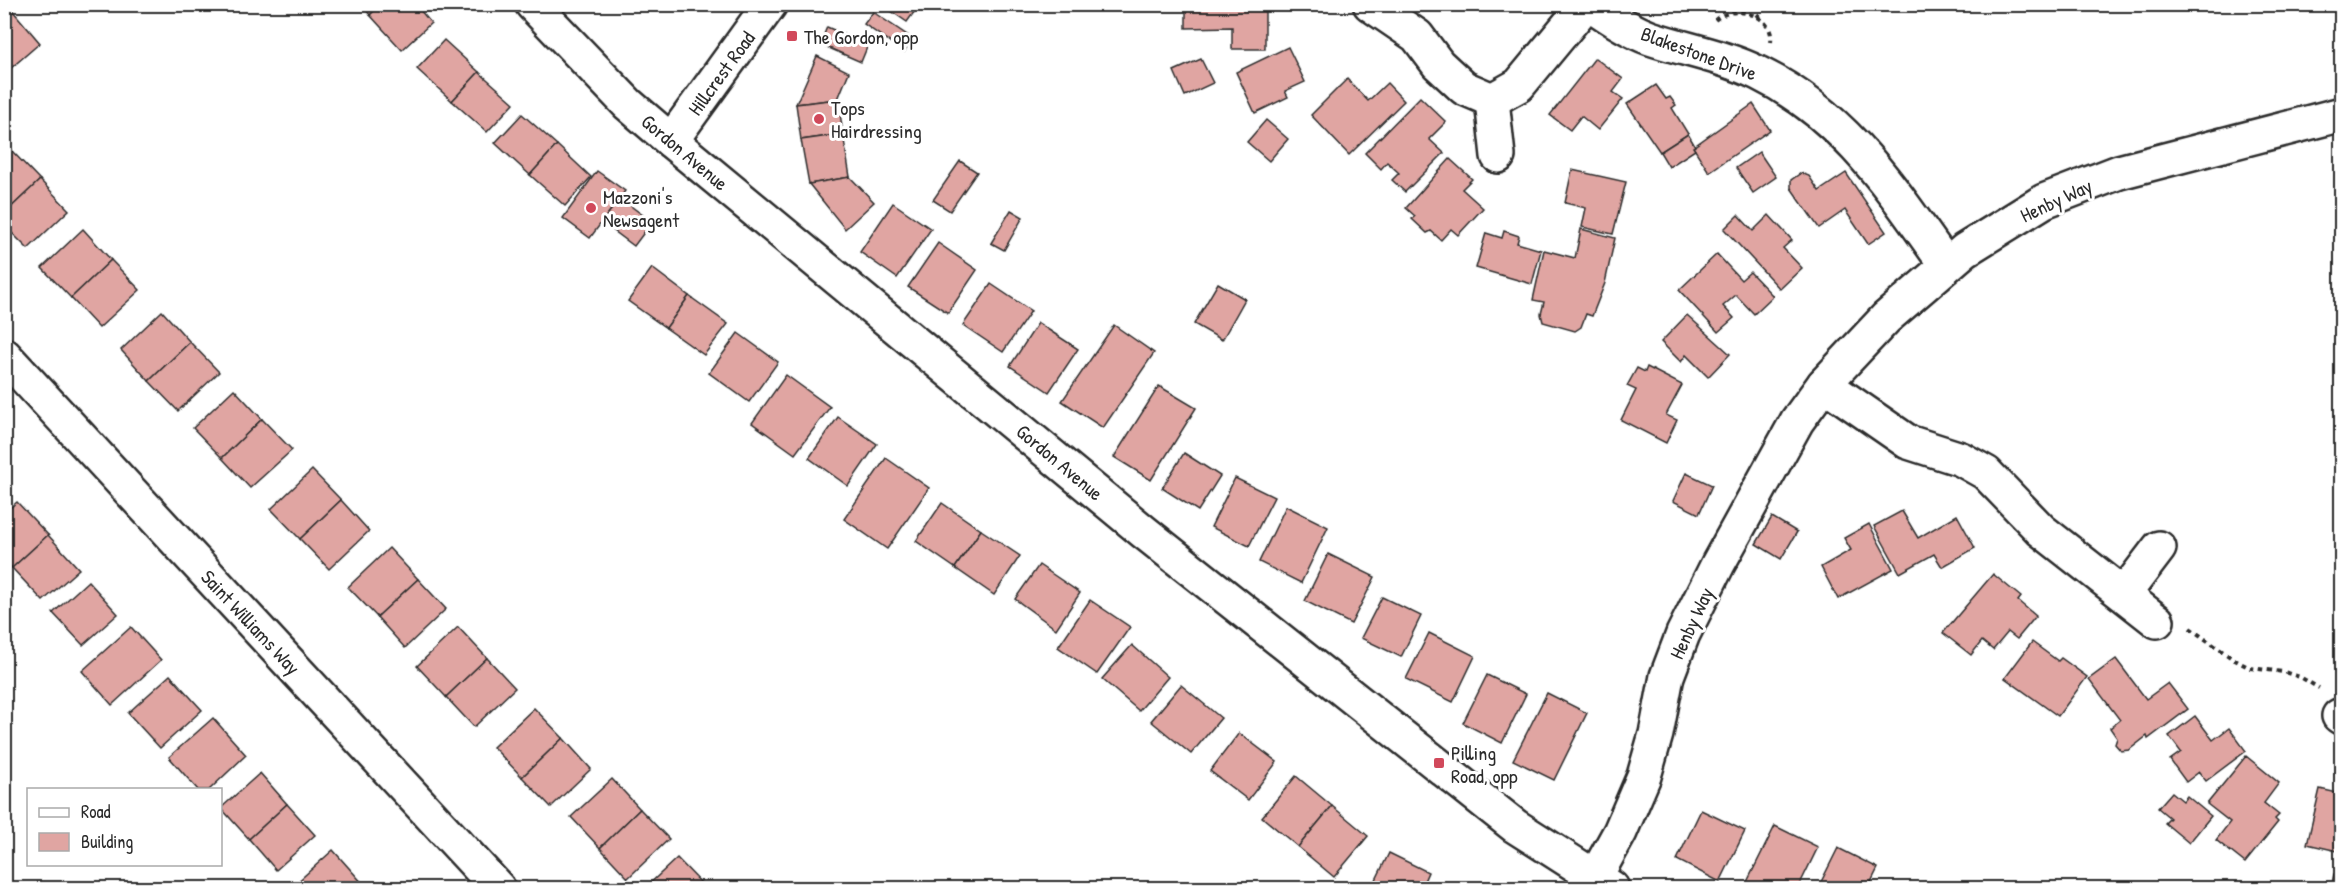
<svg xmlns="http://www.w3.org/2000/svg" width="2346" height="893" viewBox="0 0 2346 893" font-family="'Patrick Hand',sans-serif">
<rect width="100%" height="100%" fill="#fff"/>
<filter id="ink" filterUnits="userSpaceOnUse"><feTurbulence type="fractalNoise" baseFrequency=".0167" numOctaves="2"/><feDisplacementMap in="SourceGraphic" scale="12" xChannelSelector="R" yChannelSelector="G"/><feConvolveMatrix kernelMatrix="1 2 1 2 8 2 1 2 1" color-interpolation-filters="sRGB"/></filter>
<g filter="url(#ink)">
<g fill="#e0a5a2" stroke="#2b2b2b" stroke-width="1.5">
<polygon points="4,4 7,4 40,43 4,74"/>
<polygon points="361,4 381,4 370,15"/>
<polygon points="381,4 415,4 431,23 402,50 370,15"/>
<polygon points="881,4 920,4 907,22"/>
<polygon points="1190,4 1265,4 1265,49 1232,49 1232,27 1186,28 1186,11"/>
<polygon points="873,12 913,39 904,52 864,24"/>
<polygon points="827,27 868,45 861,62 820,44"/>
<polygon points="444,40 479,72 452,101 417,69"/>
<polygon points="1288,47 1305,82 1285,91 1288,97 1255,113 1236,72"/>
<polygon points="817,56 849,72 838,99 796,104"/>
<polygon points="1595,58 1623,79 1613,92 1623,99 1598,130 1581,116 1570,130 1550,115"/>
<polygon points="1201,59 1213,83 1185,96 1174,71"/>
<polygon points="479,72 514,103 487,132 452,101"/>
<polygon points="1347,79 1368,101 1387,83 1404,101 1349,155 1311,115"/>
<polygon points="1656,85 1666,99 1670,97 1676,105 1672,108 1688,134 1660,152 1627,104"/>
<polygon points="1420,97 1446,122 1429,139 1444,153 1405,192 1392,180 1399,173 1387,162 1381,169 1365,153"/>
<polygon points="838,99 843,134 801,140 796,104"/>
<polygon points="1753,104 1770,130 1709,172 1693,147"/>
<polygon points="522,114 557,145 530,175 495,143"/>
<polygon points="1266,120 1288,139 1269,161 1247,142"/>
<polygon points="843,134 850,177 809,184 801,140"/>
<polygon points="1688,134 1695,146 1693,147 1695,150 1669,167 1660,152"/>
<polygon points="557,145 591,177 565,206 530,175"/>
<polygon points="11,150 40,180 4,214 4,156"/>
<polygon points="1759,152 1776,177 1753,193 1736,168"/>
<polygon points="1450,159 1472,179 1462,189 1483,208 1458,235 1451,229 1441,240 1431,231 1427,233 1412,219 1415,216 1406,208"/>
<polygon points="960,161 977,172 950,211 933,200"/>
<polygon points="1572,170 1626,182 1613,234 1582,227 1586,208 1565,203"/>
<polygon points="597,171 625,191 590,238 563,218"/>
<polygon points="1801,173 1809,176 1819,191 1846,173 1886,232 1868,244 1845,210 1819,228 1791,188 1791,180"/>
<polygon points="850,177 874,202 845,229 809,184"/>
<polygon points="40,180 69,210 28,249 4,225 4,214"/>
<polygon points="620,198 652,222 634,246 602,222"/>
<polygon points="893,203 931,229 897,278 860,252"/>
<polygon points="1011,210 1023,217 1004,250 991,243"/>
<polygon points="1738,215 1753,231 1769,215 1792,240 1783,248 1802,268 1780,289 1724,229"/>
<polygon points="83,229 111,260 71,298 42,268"/>
<polygon points="1581,229 1615,238 1605,283 1592,316 1586,314 1581,327 1575,331 1543,322 1541,314 1544,302 1533,300 1544,250 1575,258"/>
<polygon points="1504,231 1519,236 1517,243 1541,250 1532,284 1476,268 1486,233 1502,238"/>
<polygon points="938,243 977,270 948,313 908,287"/>
<polygon points="1717,254 1741,280 1750,272 1773,296 1754,314 1736,295 1723,306 1734,318 1718,332 1679,290"/>
<polygon points="111,260 140,290 99,328 71,298"/>
<polygon points="652,268 689,296 666,328 628,301"/>
<polygon points="1218,283 1245,299 1222,340 1194,324"/>
<polygon points="991,284 1031,311 1003,352 963,325"/>
<polygon points="689,296 728,324 704,355 666,328"/>
<polygon points="162,311 190,342 149,381 121,350"/>
<polygon points="1687,315 1730,354 1708,377 1686,355 1681,362 1661,342"/>
<polygon points="1038,323 1078,349 1049,392 1010,366"/>
<polygon points="1114,325 1154,353 1103,428 1062,401"/>
<polygon points="738,333 778,362 749,402 709,373"/>
<polygon points="190,342 219,372 178,411 149,381"/>
<polygon points="1647,367 1682,385 1666,415 1677,420 1666,443 1621,420 1636,390 1627,386 1637,368 1645,372"/>
<polygon points="786,375 830,407 795,454 752,423"/>
<polygon points="1159,386 1196,408 1151,480 1114,457"/>
<polygon points="234,389 262,419 222,458 193,428"/>
<polygon points="838,417 877,444 848,486 809,458"/>
<polygon points="262,419 292,450 250,488 222,458"/>
<polygon points="1184,453 1220,476 1198,511 1162,488"/>
<polygon points="886,458 929,488 887,549 844,519"/>
<polygon points="312,470 341,500 300,539 271,509"/>
<polygon points="1686,473 1712,485 1699,514 1673,501"/>
<polygon points="1235,478 1274,497 1249,546 1211,527"/>
<polygon points="341,500 369,531 329,569 300,539"/>
<polygon points="17,502 48,535 12,568 4,560 4,513"/>
<polygon points="942,503 981,530 955,568 916,541"/>
<polygon points="1286,506 1328,527 1301,583 1259,562"/>
<polygon points="1902,511 1918,538 1957,515 1975,548 1942,567 1934,554 1900,573 1874,526"/>
<polygon points="1772,517 1797,532 1781,559 1756,544"/>
<polygon points="1869,524 1893,569 1838,599 1821,567 1851,550 1844,538"/>
<polygon points="981,530 1020,556 994,595 955,568"/>
<polygon points="48,535 79,569 43,601 12,568"/>
<polygon points="389,548 418,579 377,617 348,587"/>
<polygon points="1328,554 1375,577 1351,624 1305,601"/>
<polygon points="1039,565 1080,593 1056,629 1015,599"/>
<polygon points="1993,574 2021,597 2018,601 2036,616 2017,639 2008,632 1993,650 1982,641 1971,655 1943,633"/>
<polygon points="418,579 446,609 405,648 377,617"/>
<polygon points="88,581 118,614 83,645 53,613"/>
<polygon points="1382,597 1421,616 1401,657 1361,638"/>
<polygon points="1090,600 1130,627 1097,674 1058,647"/>
<polygon points="131,627 161,660 112,705 82,671"/>
<polygon points="458,627 487,658 446,697 417,666"/>
<polygon points="1429,633 1475,656 1453,702 1406,679"/>
<polygon points="2032,642 2058,661 2061,658 2087,677 2058,716 2005,678"/>
<polygon points="1132,645 1168,677 1139,711 1102,679"/>
<polygon points="487,658 515,688 474,727 446,697"/>
<polygon points="2116,659 2146,699 2168,683 2188,709 2148,739 2147,736 2129,750 2121,751 2115,744 2117,738 2110,728 2120,720 2089,679"/>
<polygon points="170,675 202,710 160,748 128,713"/>
<polygon points="1487,675 1526,694 1502,743 1463,723"/>
<polygon points="1181,685 1221,718 1191,754 1151,721"/>
<polygon points="1547,693 1587,713 1554,780 1513,760"/>
<polygon points="534,708 563,738 522,777 493,747"/>
<polygon points="2195,716 2213,740 2229,728 2246,751 2206,781 2199,772 2186,782 2170,760 2181,752 2169,736"/>
<polygon points="213,718 246,755 209,790 198,790 169,757"/>
<polygon points="1239,733 1277,762 1248,800 1210,771"/>
<polygon points="563,738 591,769 551,807 522,777"/>
<polygon points="2246,756 2279,783 2264,803 2279,815 2275,819 2278,822 2245,863 2216,840 2230,822 2207,804"/>
<polygon points="260,773 287,804 249,839 221,808"/>
<polygon points="1296,776 1332,806 1298,847 1262,817"/>
<polygon points="612,779 640,809 600,848 571,817"/>
<polygon points="2320,789 2342,794 2340,821 2342,821 2342,852 2307,844"/>
<polygon points="2172,792 2183,801 2187,796 2211,816 2189,843 2165,823 2170,818 2158,808"/>
<polygon points="287,804 315,835 276,870 249,839"/>
<polygon points="1332,806 1368,836 1334,877 1298,847"/>
<polygon points="640,809 669,839 628,878 600,848"/>
<polygon points="1701,810 1745,831 1720,882 1677,860"/>
<polygon points="1775,826 1818,847 1798,888 1744,888"/>
<polygon points="1838,848 1878,868 1868,888 1818,888"/>
<polygon points="333,850 364,885 360,888 297,888 294,885"/>
<polygon points="1389,853 1428,872 1421,888 1372,888"/>
<polygon points="677,858 706,888 645,888"/>
<polygon points="2334,874 2342,875 2342,888 2331,888"/>
</g>
<g fill="none" stroke-linecap="round" stroke-linejoin="round">
<defs>
<g id="minor">
<polyline points="532,4 628,104 671,141 1144,532 1515,826 1612,888"/>
<polyline points="1370,4 1417,36 1438,64 1464,88 1492,100 1519,85 1586,4"/>
<path d="M1591 4C1609 17 1629 30 1650 38 1686 50 1723 56 1758 73 1846 116 1891 188 1946 265"/>
<polyline points="1492,100 1498,156"/>
<polyline points="671,141 770,4"/>
<polyline points="1824,384 1908,442 1961,459 1986,473 2041,530 2157,621"/>
<polyline points="2124,594 2159,548"/>
<polyline points="2339,716 2342,718"/>
<polyline points="1594,879 1620,832 1644,776 1656,734 1667,676 1683,634 1718,564 1797,421 1824,384 1886,318 1965,250 2044,201 2119,172 2342,114"/>
</g>
<polyline id="trunk" points="4,355 498,888"/>
</defs>
<use href="#minor" stroke="#2b2b2b" stroke-width="38"/>
<use href="#trunk" stroke="#2b2b2b" stroke-width="38"/>
<g stroke="#2b2b2b" stroke-width="4" stroke-dasharray="4.5 4.5" stroke-linecap="butt">
<polyline points="1757,17 1769,4"/>
<path d="M1715 20C1734 3 1775 15 1771 42"/>
<polyline points="2190,628 2233,659 2250,668 2284,672 2300,677 2319,688"/>
</g>
<use href="#minor" stroke="#fff" stroke-width="33"/>
<use href="#trunk" stroke="#fff" stroke-width="33"/>
</g>
</g>
<g fill="#d1495b" stroke="#fff" stroke-width="2">
<rect x="786" y="30" width="12" height="12" rx="3"/>
<circle cx="819" cy="119" r="6"/>
<circle cx="591" cy="208" r="6"/>
<rect x="1433" y="757" width="12" height="12" rx="3"/>
</g>
<g text-anchor="middle" dominant-baseline="central" stroke-width="6" stroke-linejoin="round" paint-order="stroke">
<g font-size="20" fill="#2b2b2b" stroke="#fff" text-anchor="start">
<text x="804" y="36">The Gordon, opp</text>
<text x="831" y="107">Tops<tspan x="831" dy="23">Hairdressing</tspan></text>
<text x="603" y="196">Mazzoni's<tspan x="603" dy="23">Newsagent</tspan></text>
<text x="1451" y="752">Pilling<tspan x="1451" dy="23">Road, opp</tspan></text>
</g>
<g font-size="20" fill="#2b2b2b" stroke="#fff">
<text transform="translate(1699 53) rotate(20)">Blakestone Drive</text>
<text transform="translate(721 73) rotate(-54)">Hillcrest Road</text>
<text transform="translate(685 152) rotate(40)">Gordon Avenue</text>
<text transform="translate(2056 200) rotate(-25)">Henby Way</text>
<text transform="translate(1060 462) rotate(40)">Gordon Avenue</text>
<text transform="translate(251 622) rotate(47)">Saint Williams Way</text>
<text transform="translate(1691 623) rotate(-65)">Henby Way</text>
</g>
</g>
<rect width="2346" height="893" fill="none" stroke="#fff" stroke-width="24"/>
<rect x="12" y="12" width="2322" height="869" fill="none" stroke="#2b2b2b" stroke-width="2" filter="url(#ink)"/>
<rect x="27" y="788" width="195" height="78" fill="#ffffff" stroke="#aaaaaa" stroke-width="1.5"/>
<rect x="39" y="808" width="30" height="9" fill="#ffffff" stroke="#aaaaaa" stroke-width="1.5"/>
<text x="81" y="818" font-size="18" fill="#2b2b2b">Road</text>
<rect x="39" y="833" width="30" height="18" fill="#e0a5a2" stroke="#aaaaaa" stroke-width="1.5"/>
<text x="81" y="848" font-size="18" fill="#2b2b2b">Building</text>
</svg>
